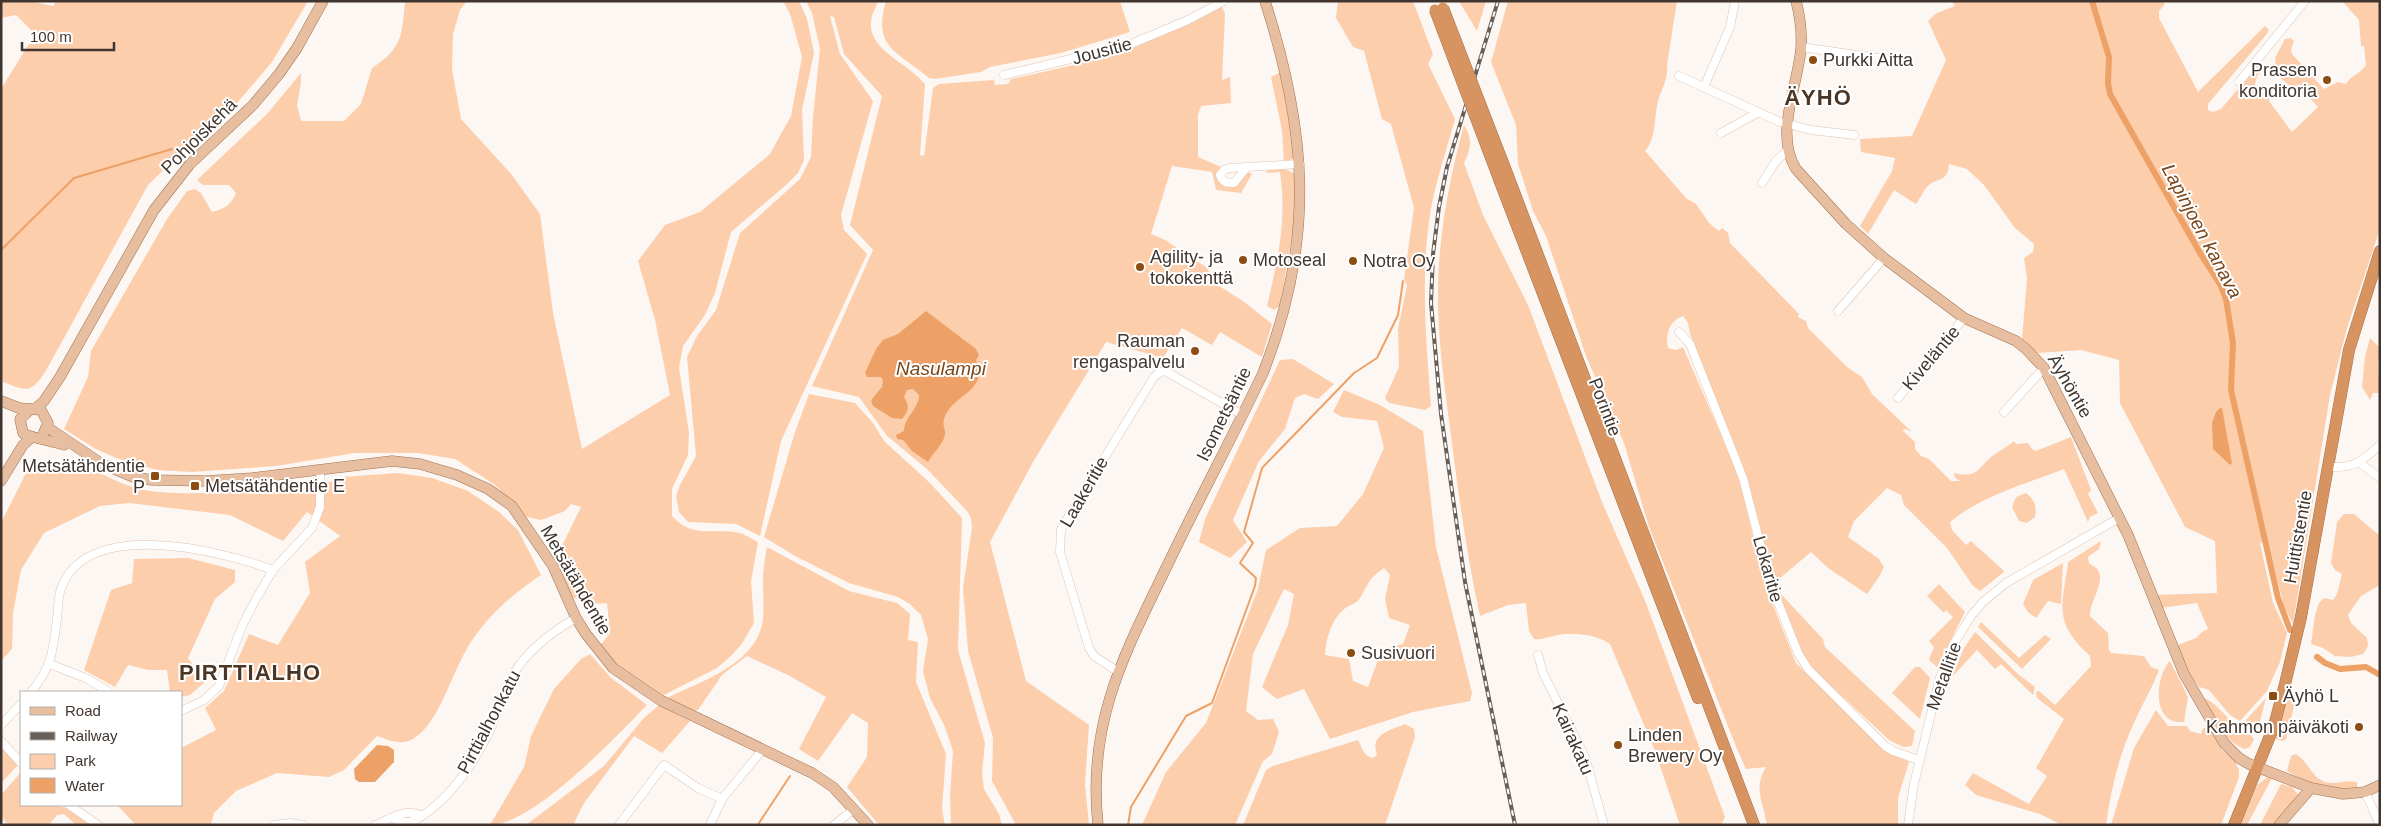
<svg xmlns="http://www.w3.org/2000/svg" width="2381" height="826" viewBox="0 0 2381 826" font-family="Helvetica,sans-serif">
<rect width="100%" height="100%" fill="#fdf7f3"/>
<g fill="#fcceac" fill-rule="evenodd">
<path d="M1 1H29L53 6 56 1H308L272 62 232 109 182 152 148 185 47 369C31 394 28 392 1 381V89L35 34 16 15 1 18Z"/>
<path d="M405 1H467L460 10 453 34 452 69 461 119 512 175 540 214 553 313 582 449 670 395 655 320 638 261 665 225 700 212 770 154 791 116 802 57 790 14 783 1H799L807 19 814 53 802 110 804 160 798 173 786 185 731 232 715 293 705 315 683 346 679 368 689 433 688 455 672 489V516C694 540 712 527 740 533 746 535 752 539 758 542L751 581 754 623 741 645 731 656 717 668 662 696 615 664 600 646 610 633 607 603 591 604 570 596 557 556 581 507 571 504 565 511 541 520 527 517 495 485 455 459 418 453H355L276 466 192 472 157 470 116 458 94 448 64 429 88 377 91 351 167 219 187 191 195 189 201 193 212 212C224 209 231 205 236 193L229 185H203L197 180 267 114 301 73V83L297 105 301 121H344L361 104 372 68C403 48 402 34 405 1Z"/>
<path d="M806 1H878C877 6 873 11 872 16 863 49 908 62 925 84L920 155 924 156 933 88 939 84 994 80 995 85 1008 84 1011 79 1114 56 1222 7 1225 14 1222 80 1230 77 1231 103 1201 106 1198 115V157L1221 167 1219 177 1223 186 1229 187 1248 172 1252 174 1241 193 1216 190 1212 172 1172 166 1151 234 1165 240 1206 267 1219 286 1243 301 1272 324 1262 357 1220 332 1212 345 1182 328 1163 358 1106 342 1033 462 990 542 1026 681 1089 725 1085 784 1089 825H1016L992 781 993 738 968 651 963 588 972 528 971 518 967 511 927 469 887 436 859 397 812 386 873 250 850 225 882 96 844 54 834 17 830 16 840 54 873 101 841 215 844 230 867 254 781 441 760 536 736 524 688 522 679 512 676 496 680 485 696 456 687 357 697 336 716 310 740 233 800 179 811 157 813 117 820 49 812 13Z"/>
<path d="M886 1H1120L1130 32 1061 53 990 67 981 72 935 79 929 78C898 51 872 49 886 1Z"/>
<path d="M1338 1H1413L1433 54 1428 64 1455 119C1447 148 1437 178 1431 208 1420 273 1426 340 1431 406L1425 410 1389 403 1385 398 1399 367 1398 329 1407 285 1404 279 1414 208 1391 124 1382 119 1364 51 1353 47 1336 18Z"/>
<polygon points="1459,1 1486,1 1477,31"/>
<path d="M1508 1H1677L1667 65C1669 80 1659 92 1657 106 1654 121 1656 139 1645 151L1686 198 1696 204 1709 223 1719 231 1722 228 1728 233 1730 243 1799 314 1798 317 1806 321 1808 328 1847 367 1862 377 1872 394 1912 432 1906 429 1902 430 1915 442V449L1921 456 1929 459 1951 481H1960L1955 478 1954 473C1977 478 1977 470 1991 457 1999 451 2007 447 2014 441L2016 444 2028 443 2032 449 2036 451 2071 437 2091 490 2088 494 2098 513 2090 517 2088 522 2064 469C2026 484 1983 495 1950 522L1952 530 1966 545 1971 541 2003 570 2004 572 1980 591 1973 586 1947 548 1904 505 1901 495 1887 488 1854 521 1848 537 1879 559 1884 567 1879 577 1867 594 1828 568 1811 552 1774 583 1742 463 1690 334 1688 323 1683 316C1669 321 1665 335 1668 348L1676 350 1683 347 1732 460 1744 495 1754 542 1766 587 1796 663 1882 748 1909 762 1898 798V825H1767C1763 801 1753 789 1766 767L1746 769 1737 749 1649 527 1624 443 1586 356 1546 236 1533 211 1518 164 1516 125 1491 62Z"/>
<path d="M1952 1H2162L2165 4 2159 11V18L2198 92 2265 26 2269 30 2266 35 2208 104V110L2213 112 2221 109 2261 62 2265 68 2257 76 2255 84 2258 88H2265L2270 95 2269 101 2292 132 2318 107 2306 94 2290 86 2276 74 2275 58 2285 39 2291 38 2294 41 2291 49 2292 54 2324 89 2338 82 2346 84C2352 74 2361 74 2366 65L2364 46H2361L2359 20 2342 1H2380V229L2347 328 2330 395 2293 624 2284 606 2267 539 2260 543 2273 603 2287 633 2280 662 2267 691 2240 721 2230 715 2209 690 2199 687 2190 675 2175 646 2196 638 2202 632 2208 629 2197 603 2160 608 2156 595 2217 593 2215 541 2185 527 2120 403 2119 360 2081 350 2038 353 2022 340 2027 278 2024 258 2033 252 2034 244 2015 228 1984 185 1967 169 1949 164C1948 183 1937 177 1928 186 1923 191 1920 199 1916 204L1894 190 1868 234 1860 226 1892 171 1895 158 1861 152 1860 139 1912 136 1946 60 1928 21 1935 14 1955 6Z"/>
<polygon points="1281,72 1286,91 1295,156 1292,159 1284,162 1282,130 1271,77"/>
<path d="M1464 125C1473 140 1471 148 1464 163L1483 215 1528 305 1602 502 1646 603 1725 817 1721 825H1680L1655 751 1610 644C1594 633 1569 631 1549 637 1543 638 1541 640 1534 639L1529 631 1526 603 1508 605 1480 616C1468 561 1460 506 1453 451 1447 402 1439 354 1438 304 1437 243 1448 184 1464 125Z"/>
<path d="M1285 169 1295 174V218L1280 306 1274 310 1267 306C1278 259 1287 221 1280 172L1266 173 1268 170Z"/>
<polygon points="2370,338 2380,348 2378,366 2380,393 2373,393 2370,400 2362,387 2365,357"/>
<polygon points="1293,359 1334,384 1318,399 1304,394 1295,398 1285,429 1259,461 1233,520 1247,542 1230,558 1199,542 1205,519 1280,360"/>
<path d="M1344 390 1380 405 1423 431 1436 547 1472 693 1470 701 1413 712 1330 739 1304 689 1277 699 1262 687 1288 625 1294 594 1284 589 1253 654 1246 711 1258 720 1273 719 1279 732 1272 754 1263 761 1235 825H1142L1166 772 1206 723 1258 589 1266 550 1300 528 1337 526 1363 494 1384 448 1377 421 1342 417 1333 412ZM1384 568 1390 575 1385 599 1389 618 1410 625 1403 644 1382 649 1368 687 1353 681 1349 659 1325 655C1326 639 1331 620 1344 609 1349 605 1357 604 1360 598 1370 582 1367 580 1384 568Z"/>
<polygon points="809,394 855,403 873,423 884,441 930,483 962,518 958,650 985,743 982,773 984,789 999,814 1002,825 951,824 950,797 953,751 945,727 930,698 923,671 928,639 921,615 910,604 898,597 849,583 795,556 764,537 795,432"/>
<path d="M48 460 77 472 86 466C106 476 128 488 150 491 203 498 266 487 319 480L330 482 343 477 398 473 432 478 468 491 499 512 518 530 541 575C510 596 482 620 464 654 450 679 438 724 413 739 400 746 389 740 377 736L344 770 329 777 277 773 236 791 214 813 211 825H136L117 805H181V748L216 730 205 708 224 691 249 634 278 645 310 593 305 562 340 536 307 512 283 541 230 515 129 503 100 506 44 533 21 570 13 613 12 649 1 661V523L26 473 38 461Z"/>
<path d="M2026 493C2035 500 2037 507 2035 517L2027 523 2019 521 2012 507 2016 497Z"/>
<polygon points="2344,514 2354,514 2380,536 2380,585 2361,596 2348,615 2351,623 2367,638 2368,646 2363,654 2351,657 2335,656 2323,648 2311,644 2315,615 2319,603 2324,598 2333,600 2337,594 2342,574 2335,570 2331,563 2337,522"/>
<path d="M2101 541 2099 549 2088 557 2089 563C2092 566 2096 567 2098 570 2106 583 2089 602 2090 616L2108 633 2109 650 2111 653 2144 656 2151 667 2159 670C2152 689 2141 706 2133 725 2118 758 2111 790 2106 825H2062L2040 814 1976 795 1965 785 1973 773 2029 804 2047 776 2036 768 2064 719 2037 698 2036 692 2039 691 2055 705 2091 666 2090 656C2053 622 2062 608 2068 562Z"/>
<path d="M767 547 849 591 897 603 910 614 908 640 918 642 916 682 946 754 942 809 945 825H879L847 787 867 757 868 723 852 713 818 761 799 749 826 697 788 675 747 656 722 675 698 710 692 711 670 700 669 697C704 680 756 664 763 620 764 607 763 594 763 581 763 570 765 558 767 547Z"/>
<polygon points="188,558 235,570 235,582 215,599 188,658 205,682 190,695 181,697 181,692 170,692 167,670 148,670 128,665 115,687 84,670 111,590 132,583 134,559"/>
<polygon points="2063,563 2061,604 2048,601 2036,618 2028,612 2023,604 2033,580"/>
<polygon points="1939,584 1965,612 1937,667 1929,660 1934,647 1929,641 1953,617 1946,610 1944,613 1927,596"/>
<polygon points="1779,592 1823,639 1825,647 1915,731 1912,746 1903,747 1889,740 1812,668 1805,658 1777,594"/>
<polygon points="1981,622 2019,658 2045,635 2051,639 2022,669 1978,627"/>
<polygon points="1975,632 2018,674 2035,687 2033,695 2001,664 1995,669 1977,650 1952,677 1964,648"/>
<path d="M590 654 610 677 647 705C617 736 533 825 490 825L524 767 531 736 554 689 581 659Z"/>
<path d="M2170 661 2188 697 2184 722C2152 726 2154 678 2170 661Z"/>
<polygon points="1915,667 1920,667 1930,678 1920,719 1892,693"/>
<polygon points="2291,689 2296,698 2286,739 2283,741 2272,738"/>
<path d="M2203 698C2216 701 2227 719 2237 727 2243 732 2250 733 2254 739L2250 747 2244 749C2222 739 2214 718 2203 698Z"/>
<polygon points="2266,698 2258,729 2244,726 2246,720"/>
<polygon points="659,705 690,721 662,753 634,736 584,803 574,823 577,825 526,825 604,766 644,718"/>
<polygon points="2156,710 2168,726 2187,726 2190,731 2201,734 2203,728 2209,728 2222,750 2235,761 2239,770 2239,777 2221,825 2111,825 2134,748"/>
<path d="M1405 724 1414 729 1415 737 1385 825H1243L1266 770 1273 766 1358 740C1362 748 1364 757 1374 758L1377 754C1369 735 1391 730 1405 724Z"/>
<polygon points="1,746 18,765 1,783"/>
<path d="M2295 754C2306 758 2310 774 2321 780 2332 787 2345 779 2357 782V788C2333 791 2308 784 2287 771L2291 756Z"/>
<path d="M21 772V805C44 805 75 801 88 825H76L64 814 57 815 49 825H9L1 816V795Z"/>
<polygon points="2268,777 2272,778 2247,825 2239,825 2257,785"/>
<polygon points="2281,784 2292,787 2299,796 2276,825 2260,825"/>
</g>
<g fill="#eea166">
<path d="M926 311 976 349 979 355 976 360C990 393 950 394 944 420 942 425 946 430 945 435 943 444 932 454 928 462L912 451 903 440 897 439 896 435 904 431C904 417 919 409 919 395L913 389 907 390 904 397C910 407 909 410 902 419L892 418 873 406 871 400 882 387 883 380 881 377H867L865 373 876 349 883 340 898 334Z"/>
<polygon points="2220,408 2222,408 2232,463 2230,465 2213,449 2213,445 2212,423 2216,412"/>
<polygon points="377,745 388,746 394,750 394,762 375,782 359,782 355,779 354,769"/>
</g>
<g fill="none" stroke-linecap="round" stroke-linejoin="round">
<g stroke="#eea166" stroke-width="2">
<polyline points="1,250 74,178 172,149"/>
<polyline points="759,823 790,776"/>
<polyline points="1128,825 1131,807 1186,716 1212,703 1255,586 1256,578 1240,563 1253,543 1244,532 1262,468 1354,373 1377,358 1398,315 1403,281"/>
</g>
<g stroke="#eea166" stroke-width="6">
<polyline points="2092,1 2109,57 2108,83 2110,94 2200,253 2220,284 2226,299 2233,343 2231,390 2278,598 2290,630"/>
<polyline points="2317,657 2325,663 2340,669 2366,667 2380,675"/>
</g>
<defs>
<g id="minor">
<polyline points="1801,47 1899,61"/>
<polyline points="1004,75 1079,57 1112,52 1188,20 1224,1"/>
<polyline points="1679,76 1780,122 1811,130 1854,135"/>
<polyline points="2239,82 2305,1"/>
<polyline points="1704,87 1730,27 1735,1"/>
<polyline points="1721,133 1757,113"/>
<path d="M1247 167 1234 183C1227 183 1223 183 1220 175L1224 170 1229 168 1300 164"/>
<polyline points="1762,183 1776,161 1789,149"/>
<polyline points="1838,311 1884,258"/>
<polyline points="1679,332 1690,344 1743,478 1770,582 1798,653 1808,669 1885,746 1893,751 1919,760"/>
<polyline points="1898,398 1964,318"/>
<polyline points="2004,412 2044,368"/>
<polyline points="2360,463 2380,478"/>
<path d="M2329 467C2355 468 2361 462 2380 445"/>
<polyline points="1538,655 1543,673 1585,757 1604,825"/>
<polyline points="50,664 88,679 109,692"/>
<polyline points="1117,671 1094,656 1089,648 1060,552 1061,529 1154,377 1160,372 1165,371 1243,415"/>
<path d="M31 692C52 667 53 651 57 619 58 610 58 600 60 592 82 516 220 550 273 570"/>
<polyline points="181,711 204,700 219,686 243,624 256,599 273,570 312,528 320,507 320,469"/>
<polyline points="1,725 21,704"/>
<polyline points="1,741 21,763"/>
<polyline points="2365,792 2380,825"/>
<polyline points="69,805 98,825"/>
<path d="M393 818C404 824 412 823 422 816"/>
<polyline points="1,824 2,825"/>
<polyline points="274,825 290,823 303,825"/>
<path d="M375 825C391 819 405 807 422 816 453 795 476 760 492 726 501 705 506 683 520 664 535 645 555 630 576 618"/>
<polyline points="619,825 664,765 698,788 722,799 763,749"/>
<polyline points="710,825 722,799"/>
<polyline points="834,825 854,809"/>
<polyline points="1908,825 1914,784 1940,677 1953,645 1971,616 1983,602 2006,583 2119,518"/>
</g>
<g id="major">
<path d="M1796 1C1800 16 1802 32 1801 48 1798 86 1774 134 1796 169L1846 224 1884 258 1964 318 2016 341 2026 349 2044 368 2128 535 2184 674 2224 743 2239 758 2249 764 2311 788 2343 794 2365 792 2380 785"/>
<polyline points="1,401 19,408 41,410 48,423 44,432"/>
<path d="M31 409 20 419 23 433C30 438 54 441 64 445"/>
<polyline points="35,409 44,401 60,377 154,210 190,164 253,105 279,74 297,48 323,1"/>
<polyline points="47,427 102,464 133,477 152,480 206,481 252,478 392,461 420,464 457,475 488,489 512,506 553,566 576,618 586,634 613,668 660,700 812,773 833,787 868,825"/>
<polyline points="1,481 23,445 32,437"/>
<path d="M1098 825C1087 722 1124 655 1167 566 1198 501 1232 438 1263 373 1315 241 1308 134 1265 1"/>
<polyline points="2279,825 2311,788"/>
</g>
<g id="highway">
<polyline points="1508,176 1754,825"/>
<polyline points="1499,179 1698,698"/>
<polyline points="2234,825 2274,726 2285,684 2301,617 2349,350 2380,251"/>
</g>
</defs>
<use href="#minor" stroke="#dfc3b0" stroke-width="9"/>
<use href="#major" stroke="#a27350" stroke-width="11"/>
<use href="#highway" stroke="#a27350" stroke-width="12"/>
<use href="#minor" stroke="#fff" stroke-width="8"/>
<use href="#major" stroke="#e7bfa0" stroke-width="10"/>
<use href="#highway" stroke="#d79461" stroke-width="11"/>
<defs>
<polyline id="rail" points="1498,1 1447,167 1439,207 1433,254 1431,303 1441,414 1465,582 1515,825"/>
</defs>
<use href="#rail" stroke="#695f59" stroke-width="4"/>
<use href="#rail" stroke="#fff" stroke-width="2" stroke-dasharray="5.5" stroke-linecap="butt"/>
<defs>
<g id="highway-bridge">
<polyline points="1443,8 1508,176"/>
<polyline points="1435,10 1499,179"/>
</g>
</defs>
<use href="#highway-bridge" stroke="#a27350" stroke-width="12" stroke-linecap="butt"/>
<use href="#highway-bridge" stroke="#d79461" stroke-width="11"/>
</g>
<g fill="#8c4d13" stroke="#fff" stroke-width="2">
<circle cx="1813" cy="60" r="5"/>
<circle cx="2327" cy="80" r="5"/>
<circle cx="1243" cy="260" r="5"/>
<circle cx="1353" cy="261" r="5"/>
<circle cx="1140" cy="267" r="5"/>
<circle cx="1195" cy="351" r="5"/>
<rect x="150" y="471" width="10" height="10" rx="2.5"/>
<rect x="190" y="481" width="10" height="10" rx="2.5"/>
<circle cx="1351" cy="653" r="5"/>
<rect x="2268" y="691" width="10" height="10" rx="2.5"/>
<circle cx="2359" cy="727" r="5"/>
<circle cx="1618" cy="745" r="5"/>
</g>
<g text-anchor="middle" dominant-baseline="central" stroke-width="4" stroke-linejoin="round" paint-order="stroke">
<g font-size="18" fill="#41362f" stroke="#fff">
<text transform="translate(1102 51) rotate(-15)">Jousitie</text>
<text transform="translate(199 136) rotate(-45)">Pohjoiskehä</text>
<text transform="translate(1931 358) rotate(-50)">Kiveläntie</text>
<text transform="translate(2070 386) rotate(60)">Äyhöntie</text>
<text transform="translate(1605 407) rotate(69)">Porintie</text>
<text transform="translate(1224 414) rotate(-64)">Isometsäntie</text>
<text transform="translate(1084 492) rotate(-60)">Laakeritie</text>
<text transform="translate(2298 537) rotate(-80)">Huittistentie</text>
<text transform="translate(1768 569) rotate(74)">Lokaritie</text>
<text transform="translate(576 580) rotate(60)">Metsätähdentie</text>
<text transform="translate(1944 676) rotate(-70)">Metallitie</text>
<text transform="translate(489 722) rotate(-62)">Pirttialhonkatu</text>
<text transform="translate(1573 739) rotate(66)">Kairakatu</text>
</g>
<g font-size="18" fill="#41362f" stroke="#fff" text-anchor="start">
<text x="1823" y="60">Purkki Aitta</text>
<text x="2317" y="70" text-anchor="end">Prassen<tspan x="2317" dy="21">konditoria</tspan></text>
<text x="1150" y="257">Agility- ja<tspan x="1150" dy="21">tokokenttä</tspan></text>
<text x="1253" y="260">Motoseal</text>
<text x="1363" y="261">Notra Oy</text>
<text x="1185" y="341" text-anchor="end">Rauman<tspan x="1185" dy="21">rengaspalvelu</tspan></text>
<text x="145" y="466" text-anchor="end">Metsätähdentie<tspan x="145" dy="21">P</tspan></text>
<text x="205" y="486">Metsätähdentie E</text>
<text x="1361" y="653">Susivuori</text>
<text x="2283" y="696">Äyhö L</text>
<text x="2349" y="727" text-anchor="end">Kahmon päiväkoti</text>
<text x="1628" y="735">Linden<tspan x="1628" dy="21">Brewery Oy</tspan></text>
</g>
<g font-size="19" font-style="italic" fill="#7a471d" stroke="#fff">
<text transform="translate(2202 231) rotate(62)">Lapinjoen kanava</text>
<text x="941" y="368">Nasulampi</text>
</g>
<g font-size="22" font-weight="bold" letter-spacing="1" fill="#4b3525" stroke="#fff">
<text x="1818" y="97">ÄYHÖ</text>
<text x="250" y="672">PIRTTIALHO</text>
</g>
</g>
<rect width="2381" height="826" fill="none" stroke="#41362f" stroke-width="5"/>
<rect x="20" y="691" width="162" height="115" fill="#ffffff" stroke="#b3afac"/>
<rect x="30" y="707" width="25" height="8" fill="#e7bfa0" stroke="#b3afac"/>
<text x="65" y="716" font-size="15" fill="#41362f">Road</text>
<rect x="30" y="732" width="25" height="8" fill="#695f59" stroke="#b3afac"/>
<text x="65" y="741" font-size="15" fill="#41362f">Railway</text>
<rect x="30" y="754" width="25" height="15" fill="#fcceac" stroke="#b3afac"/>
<text x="65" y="766" font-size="15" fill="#41362f">Park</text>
<rect x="30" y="778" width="25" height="15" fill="#eea166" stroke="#b3afac"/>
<text x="65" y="791" font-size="15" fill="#41362f">Water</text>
<path d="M22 42v8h92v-8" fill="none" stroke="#41362f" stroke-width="2.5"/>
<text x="30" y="42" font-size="15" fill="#41362f" stroke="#ffffff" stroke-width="4" paint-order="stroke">100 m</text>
</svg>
